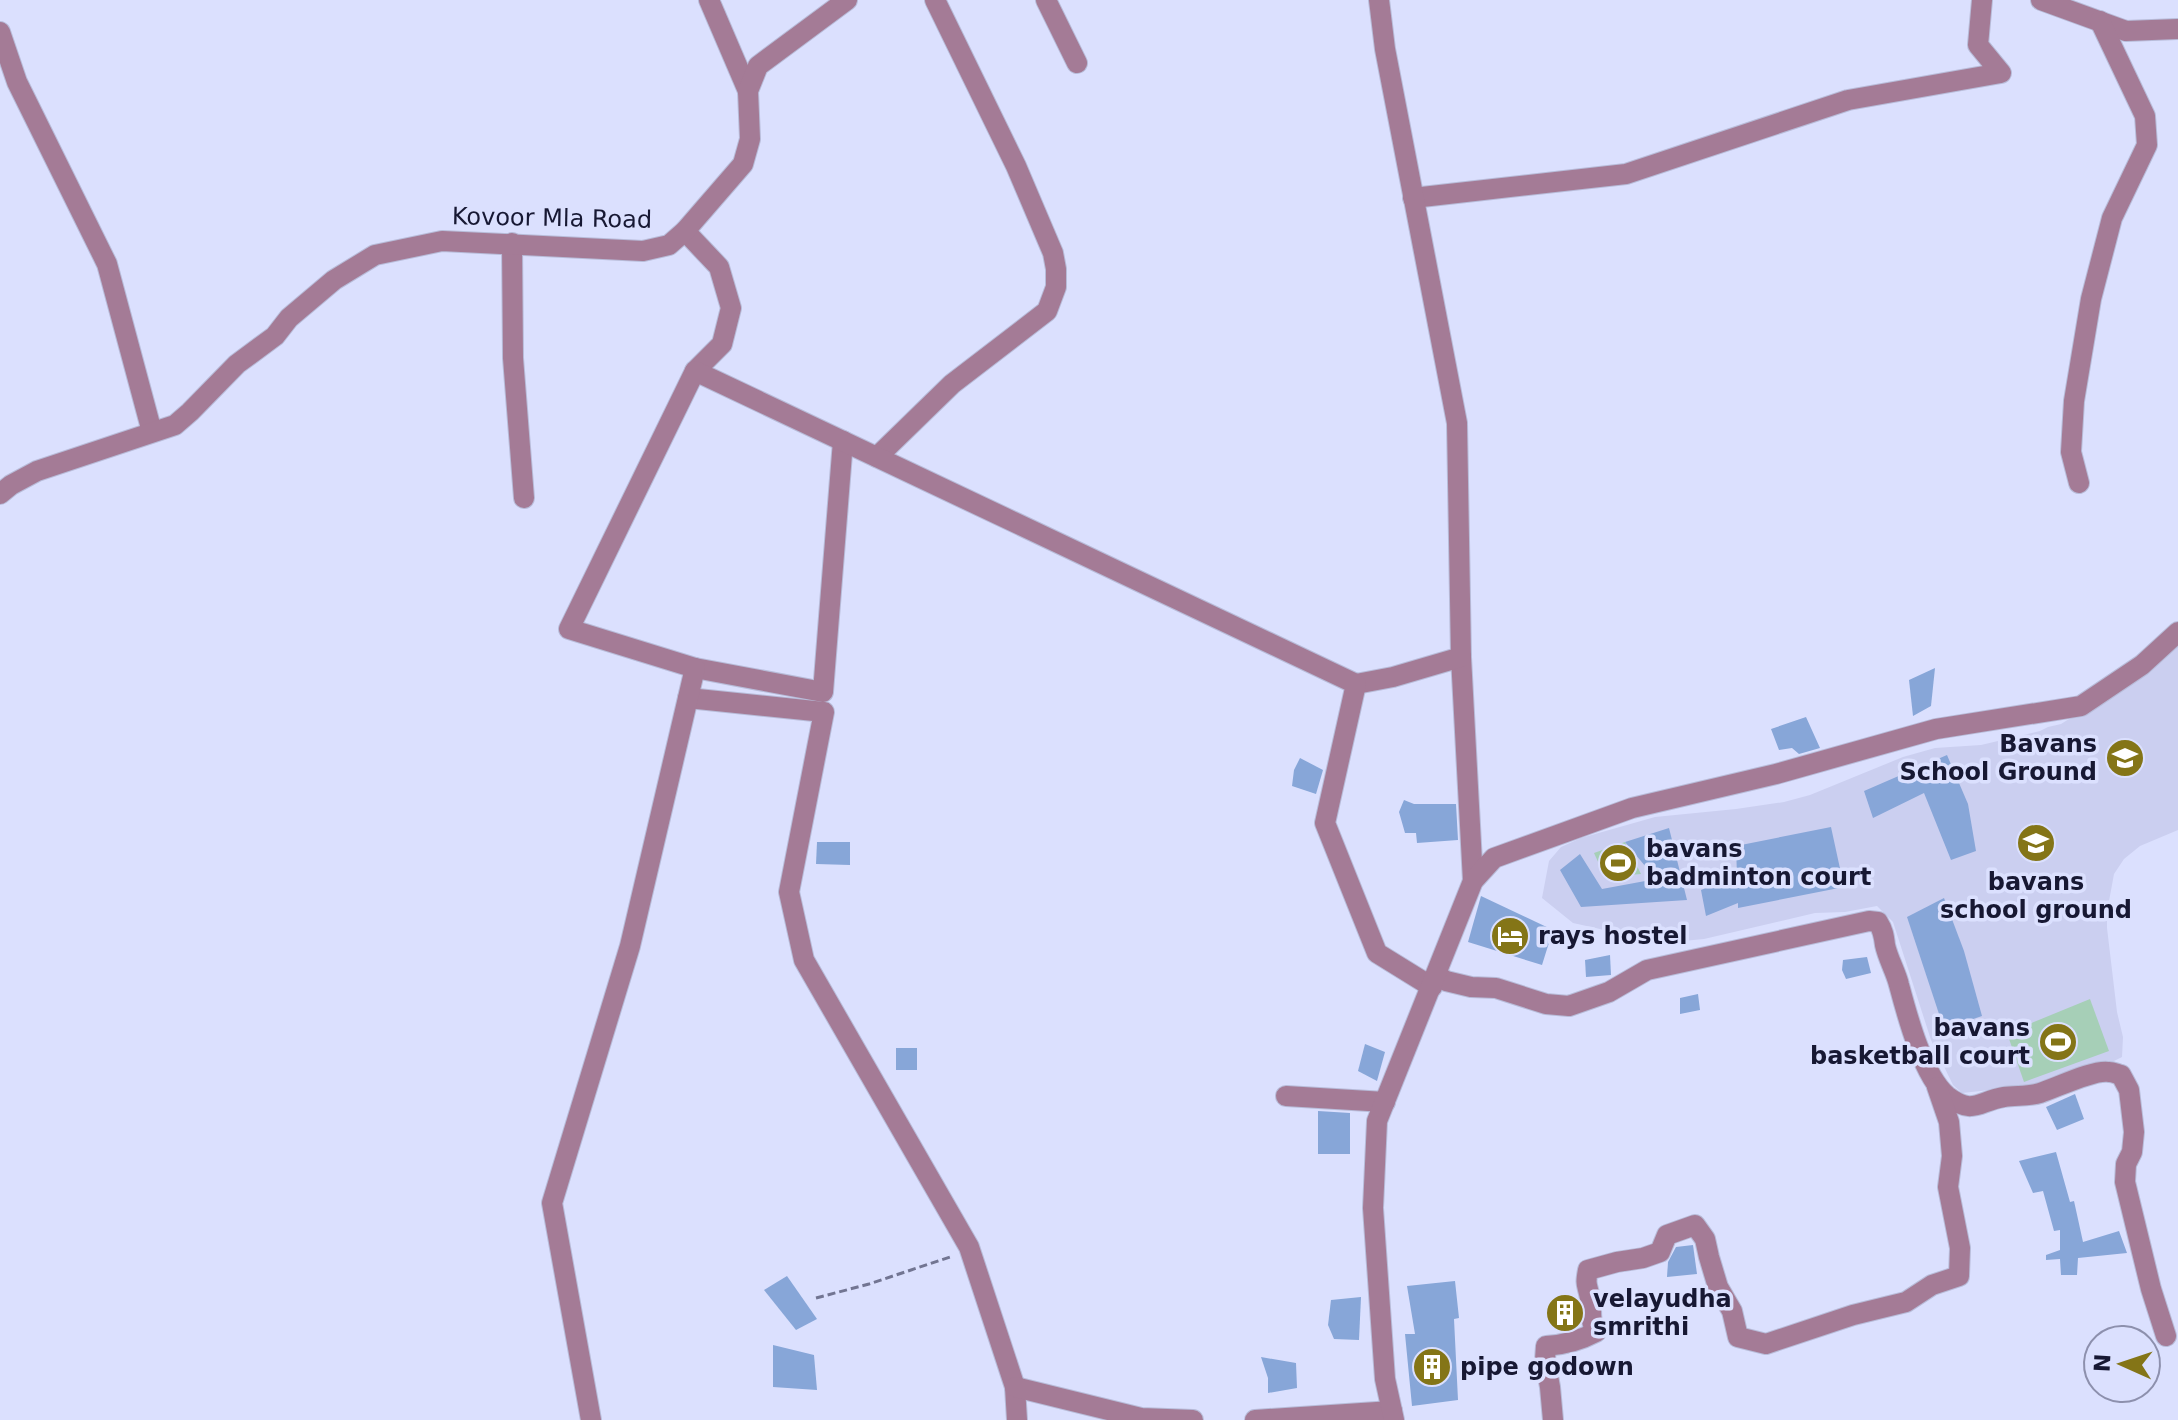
<svg xmlns="http://www.w3.org/2000/svg" width="2178" height="1420" viewBox="0 0 2178 1420" font-family="'DejaVu Sans',sans-serif">
<rect width="100%" height="100%" fill="#dbe0fe"/>
<polygon fill="#cbcff0" points="2178,643 2178,830 2140,846 2124,859 2114,874 2107,912 2107,928 2117,1012 2123,1037 2122,1057 2112,1062 2096,1065 2036,1085 1962,1093 1953,1085 1931,1040 1893,922 1877,906 1845,912 1815,913 1704,939 1640,945 1600,929 1573,923 1542,898 1549,861 1561,847 1581,838 1655,817 1736,809 1784,802 1810,795 1903,757 1935,748 1981,745 2040,731 2048,727 2061,724 2077,714"/>
<g fill="#a6cfb7">
<polygon points="1625,842 1641,874 1605,877 1594,853"/>
<polygon points="2090,999 2109,1051 2024,1082 2007,1033"/>
</g>
<g fill="#87a6d8">
<polygon points="1935,668 1931,706 1913,716 1909,680"/>
<polygon points="1806,717 1820,748 1799,754 1792,748 1779,750 1771,729"/>
<polygon points="1947,755 1968,804 1976,851 1951,860 1924,793 1873,818 1864,791"/>
<polygon points="1300,758 1323,770 1316,794 1292,786 1294,770"/>
<polygon points="1404,800 1414,804 1456,804 1458,840 1417,843 1416,833 1405,833 1399,812"/>
<polygon points="1831,827 1844,887 1738,908 1738,903 1706,916 1701,890 1737,876 1736,846"/>
<polygon points="1669,828 1687,900 1581,907 1560,870 1580,854 1602,889 1656,879 1625,842"/>
<polygon points="817,842 850,842 850,865 816,864"/>
<polygon points="1481,896 1553,930 1542,965 1468,942"/>
<polygon points="1944,898 1964,951 1982,1016 1944,1029 1907,917"/>
<polygon points="1610,955 1611,975 1586,977 1585,960"/>
<polygon points="1867,957 1871,973 1846,979 1842,970 1843,960"/>
<polygon points="1698,994 1700,1010 1680,1014 1680,998"/>
<polygon points="1365,1044 1385,1052 1377,1081 1358,1071"/>
<rect x="896" y="1048" width="21" height="22"/>
<polygon points="2075,1094 2084,1119 2057,1130 2046,1107"/>
<polygon points="1318,1111 1350,1113 1350,1154 1318,1154"/>
<polygon points="2056,1152 2070,1202 2074,1201 2083,1242 2119,1231 2127,1253 2078,1258 2077,1275 2061,1275 2060,1259 2046,1260 2046,1255 2060,1250 2060,1230 2054,1231 2043,1191 2033,1193 2019,1161"/>
<polygon points="1693,1245 1697,1274 1667,1277 1668,1262 1676,1247"/>
<polygon points="787,1276 817,1319 796,1330 764,1290"/>
<polygon points="1455,1281 1459,1318 1454,1319 1458,1400 1412,1406 1405,1334 1415,1334 1407,1286"/>
<polygon points="1361,1297 1359,1340 1334,1339 1328,1325 1331,1300"/>
<polygon points="1578,1303 1579,1322 1552,1325 1550,1304"/>
<polygon points="773,1345 814,1355 817,1390 773,1387"/>
<polygon points="1261,1357 1296,1363 1297,1388 1268,1393 1268,1378"/>
</g>
<g fill="none" stroke-linecap="round" stroke-linejoin="round">
<defs>
<g id="minor">
<polyline points="709,0 748,91"/>
<polyline points="1046,0 1077,63"/>
<polyline points="2041,0 2126,31 2178,29"/>
<polyline points="0,32 17,82 107,264 152,432"/>
<polyline points="1413,198 1626,174 1848,100 2001,73 1978,45 1982,0"/>
<polyline points="685,231 719,267 731,308 722,344 695,371"/>
<polyline points="512,243 513,358 524,498"/>
<polyline points="877,457 952,384 1047,311 1056,287 1056,269 1053,253 1016,166 935,0"/>
<polyline points="2079,483 2071,452 2074,401 2091,299 2112,218 2147,145 2145,116 2100,21"/>
<polyline points="0,494 11,485 37,471 175,425 190,412 237,364 275,336 289,318 334,280 375,255 442,241 643,251 669,245 685,231 743,164 750,139 748,91 758,66 847,0"/>
<polyline points="1461,657 1473,881"/>
<polyline points="695,668 823,692 843,441"/>
<polyline points="1356,684 1393,677 1461,657 1457,423 1385,49 1379,0"/>
<polyline points="688,698 824,712 789,892 804,960 969,1247 1015,1387 1017,1420"/>
<path d="M1437 975 1446 981 1471 987 1496 988 1546 1004 1569 1006 1609 992 1647 970 1869 921 1878 922C1883 930 1884 936 1885 945 1888 959 1896 972 1899 985 1907 1015 1923 1076 1947 1096 1974 1116 1978 1101 2004 1097 2016 1095 2028 1097 2040 1093 2056 1088 2094 1069 2109 1072 2113 1072 2117 1074 2121 1075L2129 1090 2134 1132 2132 1152 2126 1164 2125 1182 2151 1289 2166 1336"/>
<polyline points="1286,1096 1385,1102"/>
<polyline points="1015,1387 1141,1418 1193,1420"/>
<polyline points="591,1420 552,1203 630,946 695,668 569,629 695,371 1356,684 1325,823 1377,953 1432,987"/>
<polyline points="1255,1420 1392,1411"/>
<polyline points="1394,1420 1385,1379 1373,1208 1377,1121 1473,881 1494,858 1632,808 1776,774 1936,729 2081,706 2142,665 2178,632"/>
<path d="M1553 1420 1550 1387 1545 1360 1546 1346C1563 1345 1581 1340 1596 1332 1588 1315 1593 1314 1590 1298 1587 1283 1585 1286 1588 1270L1617 1262 1643 1258 1660 1252 1667 1235 1695 1225 1705 1239 1709 1257 1718 1287 1732 1311 1738 1337 1766 1344 1853 1315 1906 1302 1932 1285 1959 1276 1960 1248 1948 1187 1952 1156 1949 1122 1937 1087"/>
</g>
</defs>
<use href="#minor" stroke="#b8bcd9" stroke-width="22"/>
<polyline stroke="#727592" stroke-width="3" stroke-dasharray="8 4" stroke-linecap="butt" points="816,1298 869,1284 950,1257"/>
<use href="#minor" stroke="#a47b96" stroke-width="20"/>
</g>
<defs>
<symbol id="school-disc" viewBox="-11 -11 22 22"><circle r="9.5" fill="#847517" stroke="#dbe0fe"/><path d="M0-5L7-2L0 1L-7-2ZM-4 1L0 2.5L4 1V4Q0 6-4 4Z" fill="#fff"/></symbol>
<symbol id="stadium-disc" viewBox="-11 -11 22 22"><circle r="9.5" fill="#847517" stroke="#dbe0fe"/><path d="M0-5a6.5 5 0 1 0 0 10a6.5 5 0 1 0 0-10ZM-3.5-1.8h7v3.6h-7Z" fill="#fff"/></symbol>
<symbol id="hotel-disc" viewBox="-11 -11 22 22"><circle r="9.5" fill="#847517" stroke="#dbe0fe"/><path d="M-6-4.5h1.5V1H6V5H4.5V3h-9V5H-6ZM-4 0a1.8 1.8 0 1 1 3.6 0ZM.5 0V-2.5h3Q6-2.5 6 0Z" fill="#fff"/></symbol>
<symbol id="building-disc" viewBox="-11 -11 22 22"><circle r="9.5" fill="#847517" stroke="#dbe0fe"/><path d="M-4-6H4V6H1V3H-1V6H-4ZM-2.5-4.3h1.7v1.8h-1.7ZM.8-4.3h1.7v1.8H.8ZM-2.5-1h1.7V.8h-1.7ZM.8-1h1.7V.8H.8Z" fill="#fff"/></symbol>
</defs>
<g fill-rule="evenodd">
<use href="#school-disc" x="2103" y="736" width="44" height="44"/>
<use href="#school-disc" x="2014" y="821" width="44" height="44"/>
<use href="#stadium-disc" x="1596" y="841" width="44" height="44"/>
<use href="#hotel-disc" x="1488" y="914" width="44" height="44"/>
<use href="#stadium-disc" x="2036" y="1020" width="44" height="44"/>
<use href="#building-disc" x="1543" y="1291" width="44" height="44"/>
<use href="#building-disc" x="1410" y="1345" width="44" height="44"/>
</g>
<g text-anchor="middle" dominant-baseline="central" stroke-width="7" stroke-linejoin="round" paint-order="stroke">
<g font-size="24" fill="#171833" stroke="#dbe0fe">
<text transform="translate(552 218) rotate(1)">Kovoor Mla Road</text>
</g>
<g font-size="24" font-weight="bold" fill="#171833" stroke="#dbe0fe" text-anchor="start">
<text x="2097" y="744" text-anchor="end">Bavans<tspan x="2097" dy="28">School Ground</tspan></text>
<text x="1646" y="849">bavans<tspan x="1646" dy="28">badminton court</tspan></text>
<text x="2036" y="882" text-anchor="middle">bavans<tspan x="2036" dy="28">school ground</tspan></text>
<text x="1538" y="936">rays hostel</text>
<text x="2030" y="1028" text-anchor="end">bavans<tspan x="2030" dy="28">basketball court</tspan></text>
<text x="1593" y="1299">velayudha<tspan x="1593" dy="28">smrithi</tspan></text>
<text x="1460" y="1367">pipe godown</text>
</g>
</g>
<g transform="translate(2122 1364) rotate(273)"><circle r="38" fill="#dbe0fe" stroke="#8d90ad" stroke-width="2"/>
<path d="M0-6L14 30L0 20L-14 30Z" fill="#847517"/>
<text y="-12" font-size="22" font-weight="bold" text-anchor="middle" fill="#171833">N</text>
</g>
</svg>
